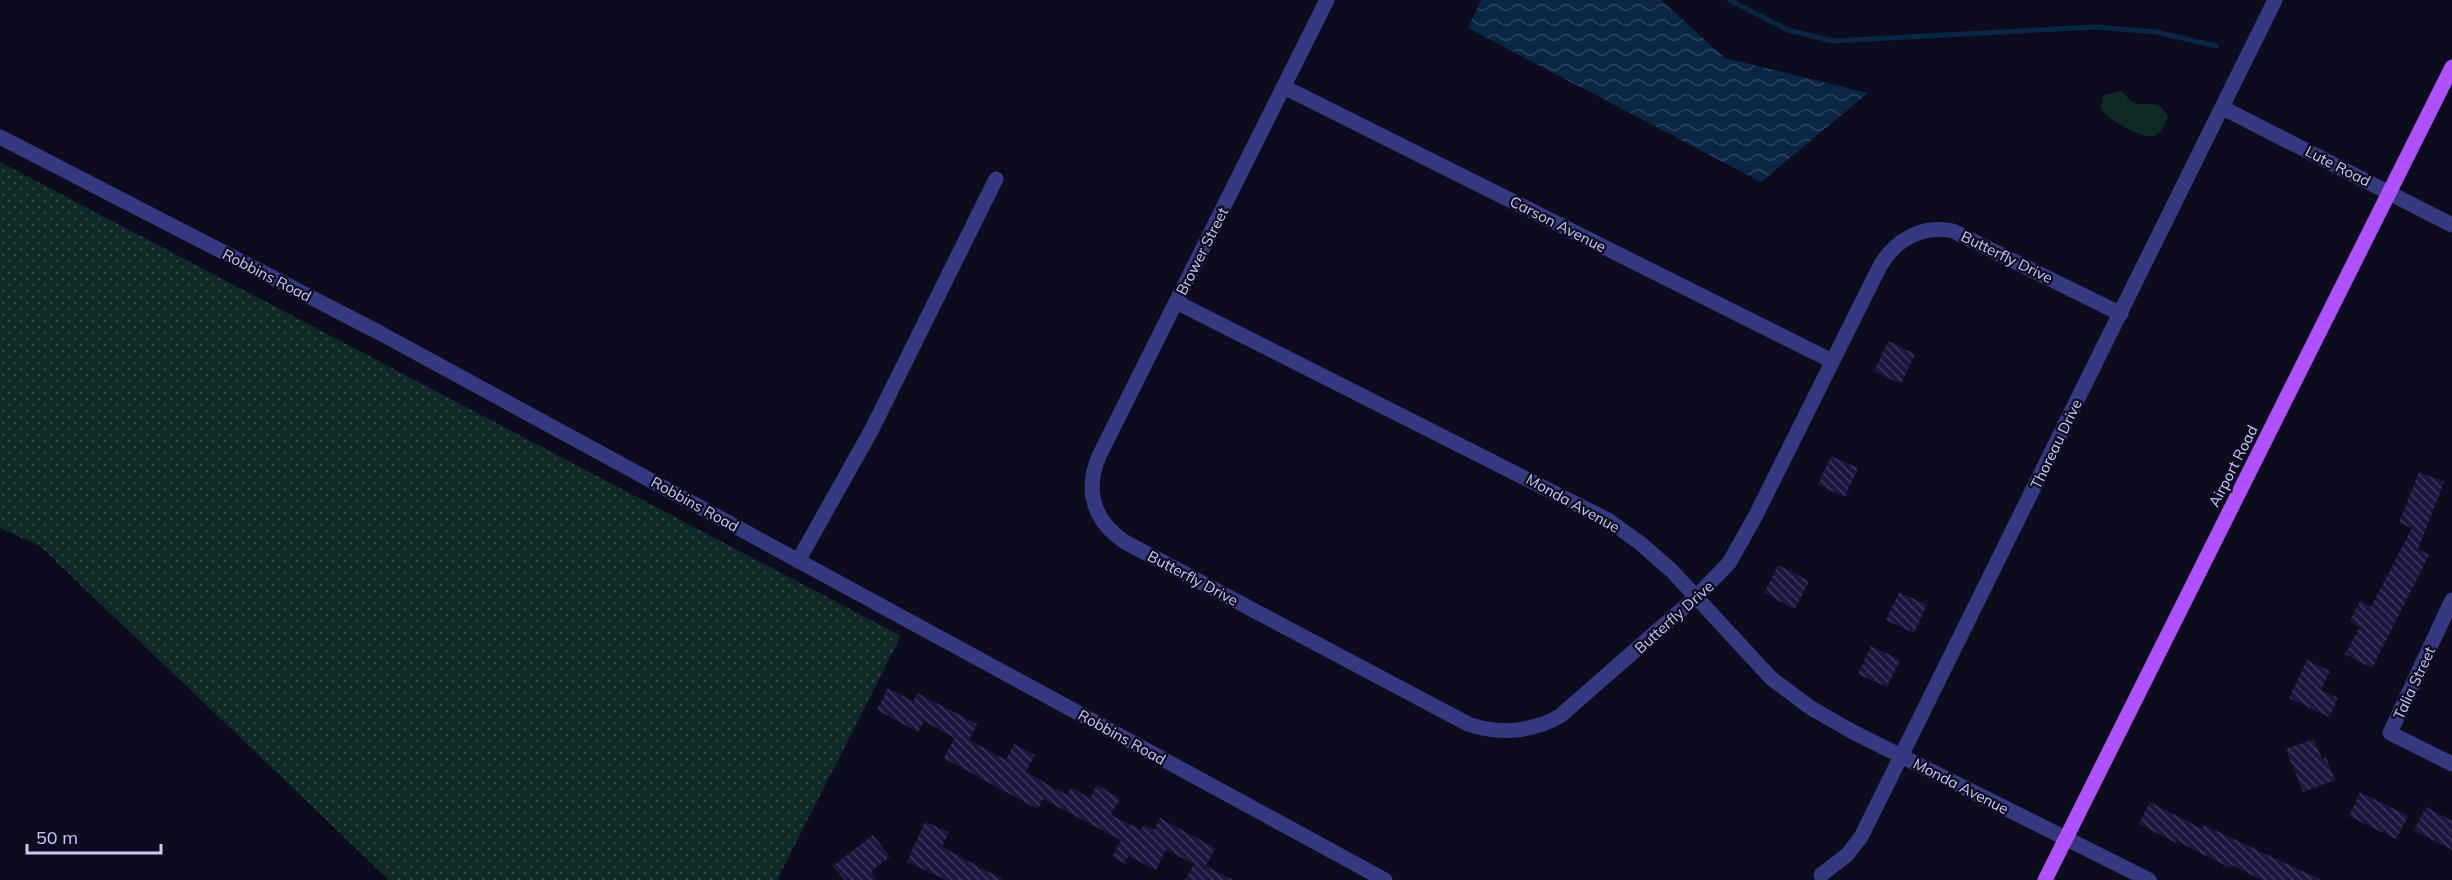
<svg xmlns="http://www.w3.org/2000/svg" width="2452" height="880" viewBox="0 0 2452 880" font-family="Mulish,sans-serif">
<defs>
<pattern id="grass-dots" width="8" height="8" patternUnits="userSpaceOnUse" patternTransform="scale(1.5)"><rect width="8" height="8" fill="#0f2926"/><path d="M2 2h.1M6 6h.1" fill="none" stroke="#314747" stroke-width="1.8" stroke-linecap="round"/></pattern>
<pattern id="water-waves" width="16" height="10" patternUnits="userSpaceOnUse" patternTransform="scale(1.5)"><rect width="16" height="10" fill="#0b2544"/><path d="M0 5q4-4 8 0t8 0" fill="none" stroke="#2d4360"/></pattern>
<pattern id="building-back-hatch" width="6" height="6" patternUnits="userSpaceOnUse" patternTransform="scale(1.5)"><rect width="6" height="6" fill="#1c1740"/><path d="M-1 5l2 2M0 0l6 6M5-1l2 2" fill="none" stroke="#3c375d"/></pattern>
</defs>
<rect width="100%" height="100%" fill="#0d0c1f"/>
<polygon fill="url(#grass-dots)" points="0,162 901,636 777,880 389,880 40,546 0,528"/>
<path fill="#0f2926" d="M2120 91C2125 93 2129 101 2135 103 2151 108 2158 97 2168 117 2164 124 2163 133 2154 136 2142 139 2106 119 2101 108L2103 96Z"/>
<polygon fill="url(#water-waves)" points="1481,0 1661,0 1725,58 1868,93 1761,182 1468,28"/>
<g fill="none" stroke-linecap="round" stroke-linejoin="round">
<polyline stroke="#0b2544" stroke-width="5" points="1729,0 1788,30 1833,41 2094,27 2156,32 2216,46"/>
</g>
<g fill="url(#building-back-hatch)">
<polygon points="1888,341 1915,354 1901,384 1874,371"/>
<polygon points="1831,456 1858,468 1845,497 1818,485"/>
<polygon points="2419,472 2444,482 2418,549 2429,555 2372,668 2345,654 2360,627 2350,621 2360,601 2371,607 2412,528 2399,523"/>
<polygon points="1778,565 1809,581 1795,609 1764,593"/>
<polygon points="1899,592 1927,605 1914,633 1886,620"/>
<polygon points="1871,646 1900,660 1887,687 1858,674"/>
<polygon points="2307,660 2330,671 2321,690 2338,698 2329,717 2289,698"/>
<polygon points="888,688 913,701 917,693 977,724 969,740 1006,760 1014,744 1035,755 1026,772 1067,795 1071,788 1090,798 1097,785 1120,798 1111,815 1141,830 1144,825 1154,830 1160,818 1215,848 1206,866 1233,880 1185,880 1194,864 1166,850 1156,870 1128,856 1125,863 1112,857 1121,840 1043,799 1038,809 1002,790 944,758 955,738 924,721 918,732 877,710"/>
<polygon points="2314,739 2322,759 2326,758 2335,780 2303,792 2286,749"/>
<polygon points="2360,792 2408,816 2396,839 2349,816"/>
<polygon points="2150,802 2202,829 2204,825 2321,880 2261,880 2232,865 2230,868 2177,841 2176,843 2139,824"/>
<polygon points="2426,807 2452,821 2452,850 2414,830"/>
<polygon points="925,822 949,832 942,847 1004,880 947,880 907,862"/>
<polygon points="873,835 890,857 871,871 877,880 844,880 833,866"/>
</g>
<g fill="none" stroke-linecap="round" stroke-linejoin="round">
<g stroke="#36397f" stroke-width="15">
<path d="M1327 0 1099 456C1084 492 1094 521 1125 542L1468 724C1499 735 1532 732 1560 716L1696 597 1729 563 1755 517 1880 266C1896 239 1922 225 1953 231L2121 314"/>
<polyline points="1284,87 1832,361"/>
<polyline points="2223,108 2452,225"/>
<polyline points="0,137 380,333 1385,880"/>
<polyline points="1176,302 1608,520 1640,543 1672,571 1771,678 1811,708 1853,732 2149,880"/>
<polyline points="798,561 871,431 996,179"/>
<polyline points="2452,600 2390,733 2452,764"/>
<polyline points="1821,875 1847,855 1861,837 2275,0"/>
</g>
<polyline stroke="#ae51ff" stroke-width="15" points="2045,880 2452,67"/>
</g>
<g text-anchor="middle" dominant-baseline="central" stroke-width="4.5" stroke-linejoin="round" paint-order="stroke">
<g font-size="15" fill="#cbcaff" stroke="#0d0c1f">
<text transform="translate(2338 166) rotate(27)">Lute Road</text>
<text transform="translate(1558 224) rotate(27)">Carson Avenue</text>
<text transform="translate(1202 251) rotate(-63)">Brower Street</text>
<text transform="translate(2007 257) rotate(26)">Butterfly Drive</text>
<text transform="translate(267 275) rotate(27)">Robbins Road</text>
<text transform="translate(2056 444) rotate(-64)">Thoreau Drive</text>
<text transform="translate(2233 466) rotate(-63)">Airport Road</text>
<text transform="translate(1573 503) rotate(29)">Monda Avenue</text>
<text transform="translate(695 504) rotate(29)">Robbins Road</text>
<text transform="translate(1193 578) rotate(28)">Butterfly Drive</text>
<text transform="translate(1674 617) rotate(-42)">Butterfly Drive</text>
<text transform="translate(2414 683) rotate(-65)">Talia Street</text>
<text transform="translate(1122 737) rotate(29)">Robbins Road</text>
<text transform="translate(1961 786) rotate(27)">Monda Avenue</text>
</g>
</g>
<path d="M27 844v9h134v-9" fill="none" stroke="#cbcaff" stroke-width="3"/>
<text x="36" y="844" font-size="18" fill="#cbcaff" stroke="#0d0c1f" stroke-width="4.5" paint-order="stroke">50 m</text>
</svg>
